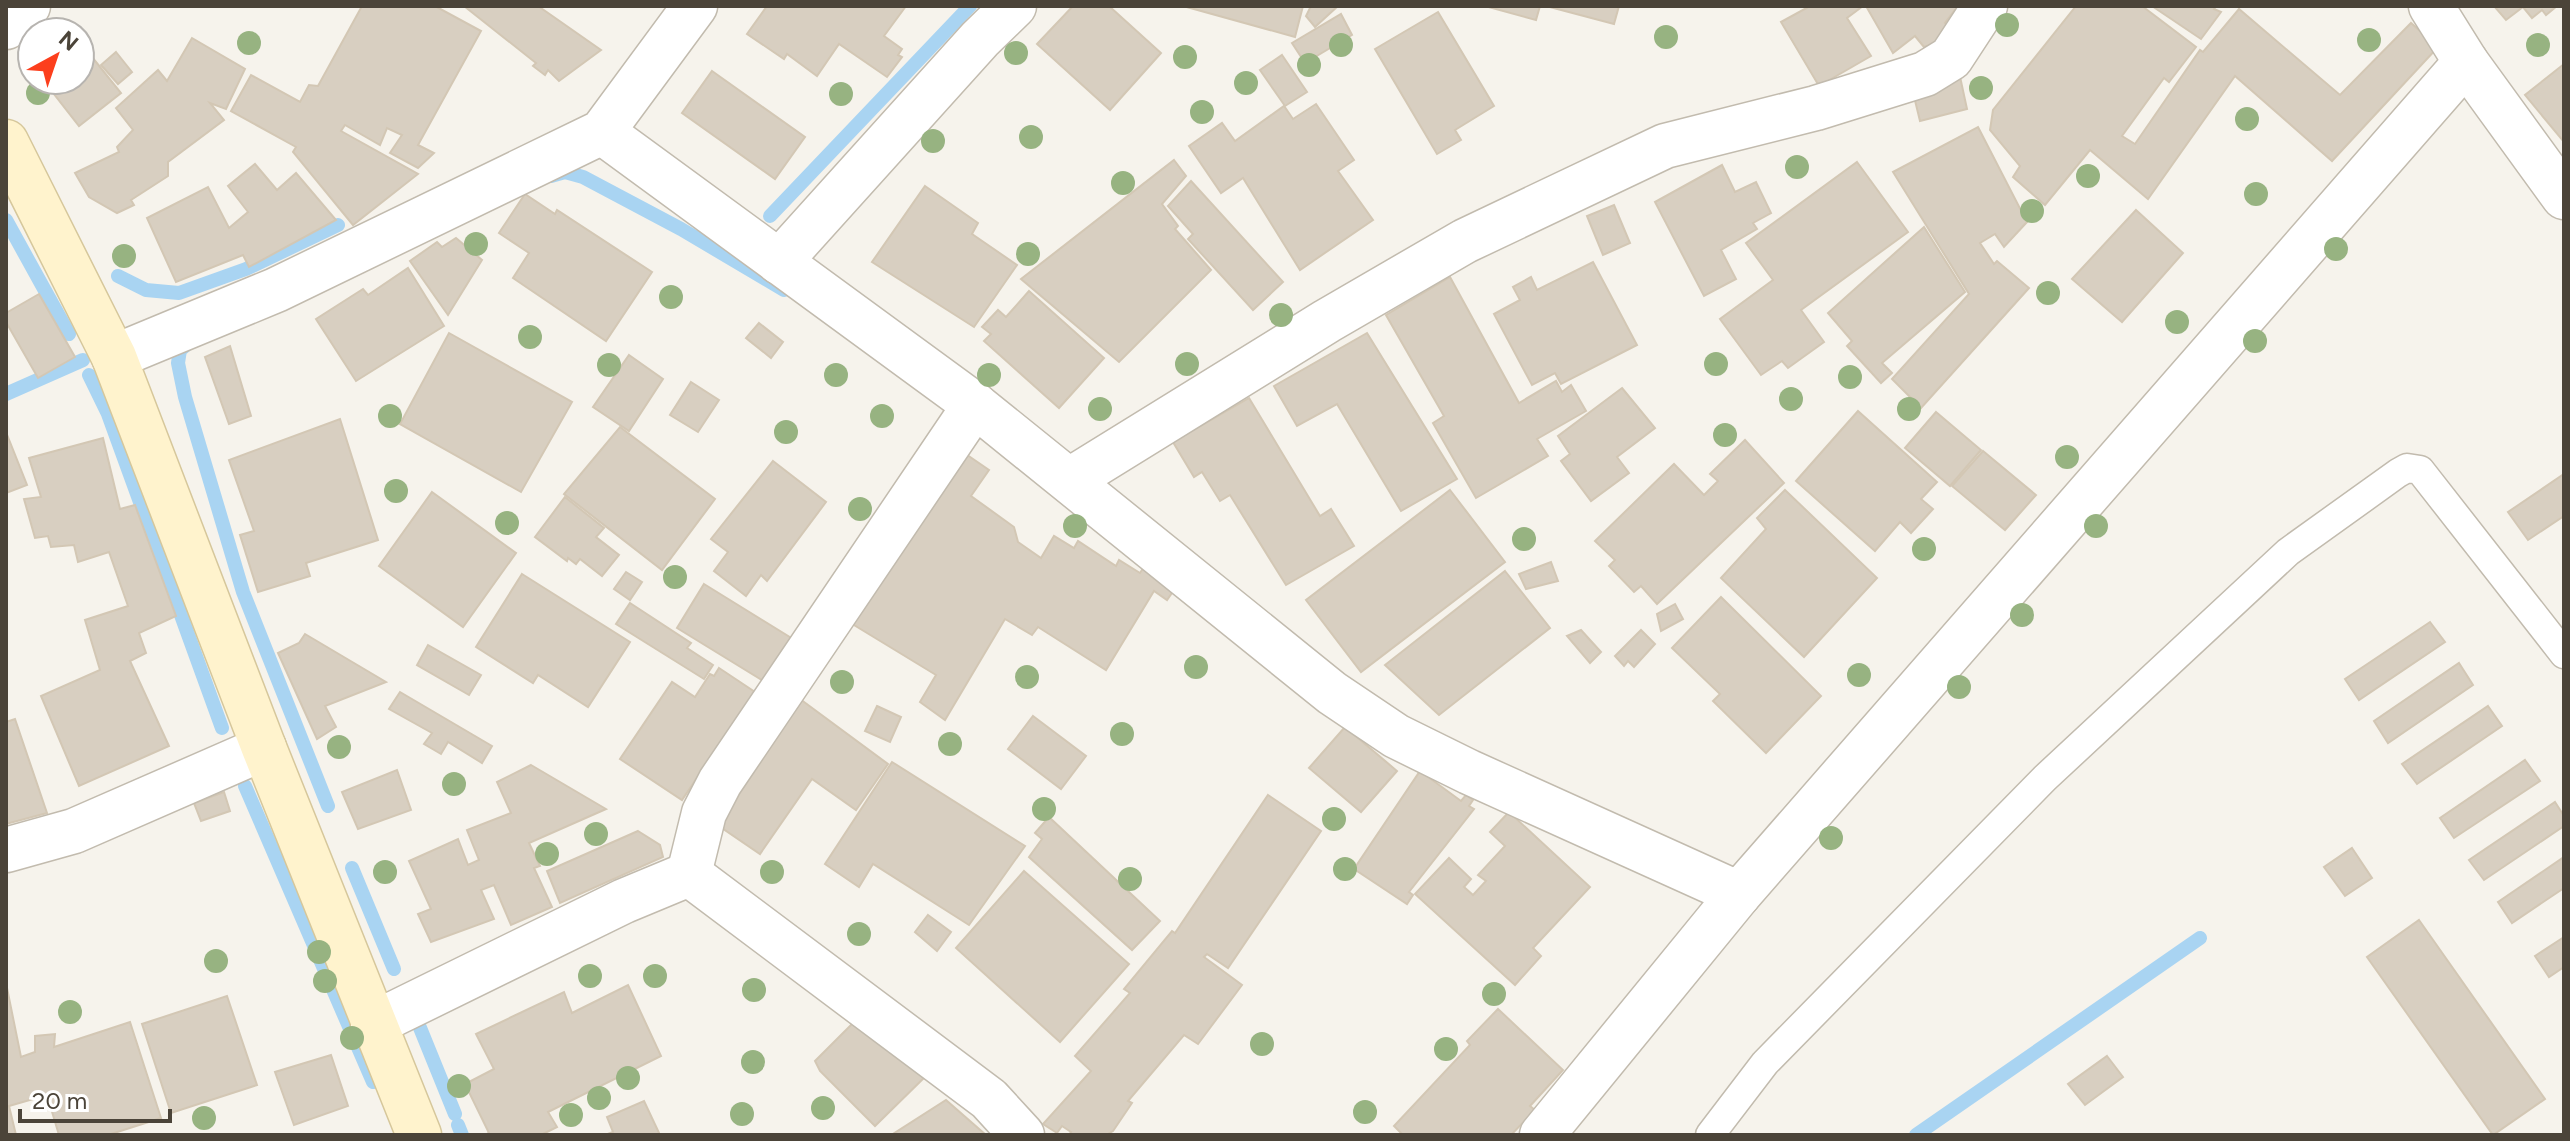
<svg xmlns="http://www.w3.org/2000/svg" width="2570" height="1141" viewBox="0 0 2570 1141" font-family="Figtree,sans-serif">
<rect width="100%" height="100%" fill="#f6f3ec"/>
<g fill="none" stroke-linecap="round" stroke-linejoin="round">
<g stroke="#a9d4f2" stroke-width="14">
<polyline points="551,176 565,172 583,177 681,229 784,290"/>
<polyline points="770,216 970,6"/>
<polyline points="6,220 69,334"/>
<polyline points="118,276 146,290 179,293 246,269 338,225"/>
<polyline points="186,345 180,350 178,363 185,397 243,592 328,806"/>
<polyline points="89,375 108,414 222,728"/>
<polyline points="6,394 83,360"/>
<polyline points="245,786 373,1082"/>
<polyline points="352,868 394,969"/>
<polyline points="414,1013 455,1114"/>
<polyline points="458,1125 462,1135"/>
<polyline points="1916,1135 2200,938"/>
</g>
</g>
<g fill="#d8cfc1" stroke="#d3c7b4" stroke-width="2">
<polygon points="362,6 435,6 481,31 418,145 434,153 418,168 390,153 402,135 387,128 380,145 345,125 341,131 418,174 353,225 293,152 296,147 231,111 251,75 300,102 309,85 318,86"/>
<polygon points="464,6 538,6 601,50 559,81 548,70 545,75 533,66 536,63"/>
<polygon points="767,6 906,6 884,36 902,49 898,55 902,57 887,77 839,44 817,76 787,54 784,59 747,34"/>
<polygon points="1073,6 1109,6 1161,53 1110,110 1037,44"/>
<polygon points="1183,6 1303,6 1295,37"/>
<polygon points="1311,6 1338,6 1315,27 1306,16"/>
<polygon points="1485,6 1540,6 1536,20"/>
<polygon points="1546,6 1619,6 1614,24"/>
<polygon points="1810,6 1863,6 1847,18 1871,56 1819,86 1781,22"/>
<polygon points="1866,6 1958,6 1945,23 1958,35 1924,47 1915,36 1893,53"/>
<polygon points="2076,6 2142,6 2196,47 2169,82 2164,78 2122,136 2135,144 2200,50 2203,52 2239,9 2340,95 2411,23 2438,47 2332,161 2235,76 2148,199 2090,150 2045,205 2013,177 2020,166 1990,130 1993,110"/>
<polygon points="2152,6 2216,6 2214,9 2221,12 2201,39"/>
<polygon points="2494,6 2557,6 2546,15 2542,10 2532,18 2523,7 2506,20"/>
<polygon points="1438,12 1494,106 1455,130 1461,140 1437,154 1375,49"/>
<polygon points="1341,14 1352,35 1305,63 1292,43"/>
<polygon points="192,38 245,69 226,109 210,103 224,120 168,162 168,176 131,200 134,205 117,213 89,197 75,173 119,152 117,147 133,130 116,108 158,70 167,81"/>
<polygon points="80,42 121,93 79,126 43,80 80,80"/>
<polygon points="116,52 132,72 118,84 101,65"/>
<polygon points="1282,55 1307,92 1285,106 1260,70"/>
<polygon points="2564,64 2564,142 2525,95"/>
<polygon points="712,71 805,137 775,179 682,113"/>
<polygon points="1959,72 1967,109 1920,121 1911,84"/>
<polygon points="1316,104 1354,160 1338,171 1373,220 1300,270 1243,178 1221,193 1189,146 1222,123 1235,141 1284,106 1293,119"/>
<polygon points="1978,127 2027,222 2004,247 1995,234 1980,243 1994,264 1997,261 2029,288 1921,408 1892,379 1969,294 1893,172"/>
<polygon points="1174,160 1186,176 1162,204 1178,226 1175,229 1211,270 1119,362 1021,279"/>
<polygon points="1857,162 1908,232 1801,310 1824,342 1788,368 1782,361 1761,375 1720,319 1773,280 1746,243"/>
<polygon points="255,164 277,190 296,173 336,220 249,267 243,255 176,282 147,218 208,187 229,228 248,212 228,186"/>
<polygon points="1722,165 1735,192 1756,182 1771,213 1753,223 1757,229 1721,250 1736,279 1704,296 1655,202"/>
<polygon points="1191,181 1283,282 1253,310 1188,239 1193,234 1168,206"/>
<polygon points="925,186 978,223 972,234 1017,265 974,327 872,262"/>
<polygon points="525,194 555,214 557,210 652,272 606,341 513,278 529,253 499,233"/>
<polygon points="1614,205 1630,243 1603,255 1587,216"/>
<polygon points="2136,210 2183,253 2122,322 2072,279"/>
<polygon points="1924,227 1965,292 1882,363 1892,373 1881,383 1847,346 1852,341 1828,313"/>
<polygon points="456,238 482,260 448,315 410,261 437,242 442,247"/>
<polygon points="1593,262 1637,345 1561,384 1555,373 1532,385 1494,314 1520,300 1513,287 1531,277 1537,290"/>
<polygon points="408,268 444,326 356,381 316,319 363,289 368,295"/>
<polygon points="1450,277 1519,403 1556,381 1562,392 1571,385 1586,411 1537,439 1548,456 1476,498 1433,423 1444,416 1386,315"/>
<polygon points="1029,291 1104,358 1059,408 984,341 991,334 982,327 998,310 1006,317"/>
<polygon points="39,294 75,357 38,378 6,322 6,313"/>
<polygon points="759,323 783,342 771,358 746,338"/>
<polygon points="449,333 572,402 521,492 400,424"/>
<polygon points="1367,333 1457,479 1401,511 1337,404 1297,426 1274,386"/>
<polygon points="230,346 251,416 229,424 205,357"/>
<polygon points="629,355 663,379 629,431 593,407"/>
<polygon points="691,382 719,400 698,432 670,415"/>
<polygon points="1622,388 1655,428 1617,457 1629,473 1591,501 1561,461 1570,454 1558,436"/>
<polygon points="1249,398 1320,516 1331,509 1354,546 1286,585 1230,495 1220,501 1202,472 1194,477 1173,442"/>
<polygon points="1858,411 1937,482 1921,499 1933,509 1911,533 1900,522 1875,551 1796,481"/>
<polygon points="1936,412 1981,450 1950,486 1905,448"/>
<polygon points="340,419 378,540 306,563 310,576 258,592 240,535 254,531 229,460"/>
<polygon points="620,427 715,499 662,570 564,494"/>
<polygon points="6,432 27,485 6,493"/>
<polygon points="103,438 120,509 135,505 176,616 139,633 146,653 130,661 169,746 79,786 41,696 100,670 85,620 128,606 109,552 78,562 74,545 51,547 48,536 35,538 24,499 41,497 29,458"/>
<polygon points="1745,440 1784,483 1657,604 1641,586 1634,592 1609,566 1615,560 1595,541 1674,464 1704,495 1718,481 1710,474"/>
<polygon points="960,450 989,470 971,496 1014,527 1018,542 1041,558 1054,536 1074,548 1078,541 1116,566 1119,560 1140,573 1151,556 1183,577 1167,600 1154,591 1106,670 1038,627 1032,635 1005,619 945,720 920,702 936,675 849,622"/>
<polygon points="1983,451 2036,495 2005,530 1952,486"/>
<polygon points="773,461 826,502 767,581 761,575 746,596 714,571 728,552 711,539"/>
<polygon points="2564,474 2564,516 2528,540 2508,512"/>
<polygon points="1450,490 1505,562 1361,672 1306,600"/>
<polygon points="1785,490 1877,578 1804,657 1721,578 1766,529 1757,518"/>
<polygon points="432,492 516,553 463,627 379,566"/>
<polygon points="565,497 604,528 596,537 619,555 602,576 580,559 576,564 568,558 567,561 535,537"/>
<polygon points="1551,562 1558,581 1526,589 1519,574"/>
<polygon points="1505,571 1550,628 1439,715 1385,665"/>
<polygon points="626,572 642,582 630,600 614,589"/>
<polygon points="522,574 630,642 588,707 538,675 533,683 476,647"/>
<polygon points="704,584 793,639 765,682 677,628"/>
<polygon points="1721,597 1821,696 1766,753 1713,701 1720,694 1672,648"/>
<polygon points="630,603 691,643 687,648 713,665 704,679 616,624"/>
<polygon points="1675,604 1683,619 1661,631 1657,614"/>
<polygon points="2430,622 2445,642 2359,700 2345,679"/>
<polygon points="1581,630 1601,652 1590,663 1567,636"/>
<polygon points="1641,630 1655,644 1634,667 1628,661 1624,666 1615,656"/>
<polygon points="305,634 386,682 325,706 336,727 317,739 278,653 299,643"/>
<polygon points="428,645 481,675 469,695 417,665"/>
<polygon points="2459,663 2473,685 2388,743 2374,721"/>
<polygon points="719,668 755,692 682,800 620,759 672,682 695,697 710,674 714,676"/>
<polygon points="400,692 492,746 482,763 448,742 441,754 424,744 432,733 389,709"/>
<polygon points="800,699 888,764 856,810 812,779 760,854 713,822"/>
<polygon points="877,706 901,717 890,742 865,731"/>
<polygon points="2488,706 2502,726 2417,784 2402,764"/>
<polygon points="1033,716 1086,756 1061,789 1008,749"/>
<polygon points="15,719 47,813 6,824 6,722"/>
<polygon points="1345,727 1397,771 1361,812 1309,768"/>
<polygon points="2525,760 2540,781 2454,838 2440,818"/>
<polygon points="892,762 1025,846 969,925 873,864 859,887 825,864"/>
<polygon points="531,765 606,809 529,843 540,866 534,868 552,907 511,925 494,885 481,890 494,919 431,942 418,914 431,909 409,861 458,839 468,865 479,860 467,830 511,813 497,782"/>
<polygon points="397,770 411,810 358,829 342,792"/>
<polygon points="1420,771 1461,801 1466,795 1473,800 1469,806 1474,809 1409,892 1413,895 1407,904 1354,869"/>
<polygon points="224,792 230,811 201,821 194,803"/>
<polygon points="1268,795 1321,831 1228,968 1207,954 1204,957 1242,985 1198,1044 1184,1035 1128,1101 1132,1103 1113,1131 1106,1135 1069,1135 1071,1132 1062,1126 1057,1133 1043,1124 1091,1071 1075,1056 1130,993 1124,989 1172,931 1175,933"/>
<polygon points="2555,802 2564,816 2564,826 2484,880 2469,860"/>
<polygon points="1509,812 1590,887 1533,948 1541,956 1515,985 1415,894 1449,858 1471,879 1464,887 1473,895 1486,881 1478,875 1505,846 1490,832"/>
<polygon points="1049,817 1160,921 1132,950 1029,857 1042,839 1035,833"/>
<polygon points="638,831 660,845 663,857 560,903 547,871"/>
<polygon points="2352,848 2372,878 2345,896 2324,867"/>
<polygon points="2564,857 2564,888 2512,923 2498,902"/>
<polygon points="1024,871 1129,964 1060,1042 956,948"/>
<polygon points="928,915 951,932 937,951 915,932"/>
<polygon points="2419,920 2545,1099 2493,1135 2367,957"/>
<polygon points="2564,937 2564,967 2549,977 2535,956"/>
<polygon points="6,983 21,1057 35,1052 35,1036 55,1034 54,1047 130,1022 161,1118 108,1135 59,1135 47,1095 9,1106 16,1135 6,1135"/>
<polygon points="628,985 661,1056 548,1112 557,1127 541,1135 485,1135 489,1133 465,1084 494,1069 476,1034 564,992 572,1013"/>
<polygon points="227,996 257,1085 171,1113 142,1024"/>
<polygon points="1498,1009 1563,1070 1530,1106 1535,1110 1511,1135 1403,1135 1394,1126 1470,1045 1467,1041"/>
<polygon points="866,1010 929,1073 875,1126 820,1071 815,1061"/>
<polygon points="331,1055 348,1106 294,1125 275,1072"/>
<polygon points="2107,1056 2123,1077 2085,1105 2068,1084"/>
<polygon points="946,1100 986,1135 894,1135 893,1134"/>
<polygon points="644,1101 660,1135 605,1135 613,1132 607,1117"/>
</g>
<g fill="none" stroke-linecap="round" stroke-linejoin="round">
<defs>
<polyline id="lane" points="1710,1135 1765,1063 2045,778 2288,552 2398,473 2407,468 2420,470 2564,654"/>
<g id="street">
<polyline points="2431,6 2466,62 2564,197"/>
<polyline points="6,27 28,6"/>
<polyline points="602,132 975,405 1332,693 1396,736 1469,772 1739,894 2466,62"/>
<polyline points="779,262 980,39 1014,6"/>
<polyline points="114,357 276,290 602,132 695,6"/>
<polyline points="1070,480 1327,321 1465,241 1665,146 1816,108 1925,74 1951,58 1985,6"/>
<polyline points="6,850 74,831 264,748"/>
<polyline points="689,874 704,813 720,782 975,405"/>
<polyline points="373,1024 624,901 689,874 989,1099 1022,1135"/>
<polyline points="1542,1135 1739,894"/>
</g>
<polyline id="secondary" points="6,142 114,357 264,748 419,1135"/>
</defs>
<use href="#lane" stroke="#c2bbae" stroke-width="31"/>
<use href="#street" stroke="#c2bbae" stroke-width="47"/>
<use href="#secondary" stroke="#d6c79b" stroke-width="47"/>
<use href="#lane" stroke="#fff" stroke-width="28"/>
<use href="#street" stroke="#fff" stroke-width="44"/>
<use href="#secondary" stroke="#fff3cd" stroke-width="44"/>
</g>
<g fill="#97b381">
<circle cx="2007" cy="25" r="12"/>
<circle cx="1666" cy="37" r="12"/>
<circle cx="2369" cy="40" r="12"/>
<circle cx="249" cy="43" r="12"/>
<circle cx="1341" cy="45" r="12"/>
<circle cx="2538" cy="45" r="12"/>
<circle cx="1016" cy="53" r="12"/>
<circle cx="1185" cy="57" r="12"/>
<circle cx="1309" cy="65" r="12"/>
<circle cx="1246" cy="83" r="12"/>
<circle cx="1981" cy="88" r="12"/>
<circle cx="38" cy="93" r="12"/>
<circle cx="841" cy="94" r="12"/>
<circle cx="1202" cy="112" r="12"/>
<circle cx="2247" cy="119" r="12"/>
<circle cx="1031" cy="137" r="12"/>
<circle cx="933" cy="141" r="12"/>
<circle cx="1797" cy="167" r="12"/>
<circle cx="2088" cy="176" r="12"/>
<circle cx="1123" cy="183" r="12"/>
<circle cx="2256" cy="194" r="12"/>
<circle cx="2032" cy="211" r="12"/>
<circle cx="476" cy="244" r="12"/>
<circle cx="2336" cy="249" r="12"/>
<circle cx="1028" cy="254" r="12"/>
<circle cx="124" cy="256" r="12"/>
<circle cx="2048" cy="293" r="12"/>
<circle cx="671" cy="297" r="12"/>
<circle cx="1281" cy="315" r="12"/>
<circle cx="2177" cy="322" r="12"/>
<circle cx="530" cy="337" r="12"/>
<circle cx="2255" cy="341" r="12"/>
<circle cx="1187" cy="364" r="12"/>
<circle cx="1716" cy="364" r="12"/>
<circle cx="609" cy="365" r="12"/>
<circle cx="836" cy="375" r="12"/>
<circle cx="989" cy="375" r="12"/>
<circle cx="1850" cy="377" r="12"/>
<circle cx="1791" cy="399" r="12"/>
<circle cx="1100" cy="409" r="12"/>
<circle cx="1909" cy="409" r="12"/>
<circle cx="390" cy="416" r="12"/>
<circle cx="882" cy="416" r="12"/>
<circle cx="786" cy="432" r="12"/>
<circle cx="1725" cy="435" r="12"/>
<circle cx="2067" cy="457" r="12"/>
<circle cx="396" cy="491" r="12"/>
<circle cx="860" cy="509" r="12"/>
<circle cx="507" cy="523" r="12"/>
<circle cx="1075" cy="526" r="12"/>
<circle cx="2096" cy="526" r="12"/>
<circle cx="1524" cy="539" r="12"/>
<circle cx="1924" cy="549" r="12"/>
<circle cx="675" cy="577" r="12"/>
<circle cx="2022" cy="615" r="12"/>
<circle cx="1196" cy="667" r="12"/>
<circle cx="1859" cy="675" r="12"/>
<circle cx="1027" cy="677" r="12"/>
<circle cx="842" cy="682" r="12"/>
<circle cx="1959" cy="687" r="12"/>
<circle cx="1122" cy="734" r="12"/>
<circle cx="950" cy="744" r="12"/>
<circle cx="339" cy="747" r="12"/>
<circle cx="454" cy="784" r="12"/>
<circle cx="1044" cy="809" r="12"/>
<circle cx="1334" cy="819" r="12"/>
<circle cx="596" cy="834" r="12"/>
<circle cx="1831" cy="838" r="12"/>
<circle cx="547" cy="854" r="12"/>
<circle cx="1345" cy="869" r="12"/>
<circle cx="385" cy="872" r="12"/>
<circle cx="772" cy="872" r="12"/>
<circle cx="1130" cy="879" r="12"/>
<circle cx="859" cy="934" r="12"/>
<circle cx="319" cy="952" r="12"/>
<circle cx="216" cy="961" r="12"/>
<circle cx="590" cy="976" r="12"/>
<circle cx="655" cy="976" r="12"/>
<circle cx="325" cy="981" r="12"/>
<circle cx="754" cy="990" r="12"/>
<circle cx="1494" cy="994" r="12"/>
<circle cx="70" cy="1012" r="12"/>
<circle cx="352" cy="1038" r="12"/>
<circle cx="1262" cy="1044" r="12"/>
<circle cx="1446" cy="1049" r="12"/>
<circle cx="753" cy="1062" r="12"/>
<circle cx="628" cy="1078" r="12"/>
<circle cx="459" cy="1086" r="12"/>
<circle cx="599" cy="1098" r="12"/>
<circle cx="823" cy="1108" r="12"/>
<circle cx="1365" cy="1112" r="12"/>
<circle cx="742" cy="1114" r="12"/>
<circle cx="571" cy="1115" r="12"/>
<circle cx="204" cy="1118" r="12"/>
</g>
<rect width="2570" height="1141" fill="none" stroke="#4b4439" stroke-width="16"/>
<g transform="translate(56 56) rotate(40)"><circle r="38" fill="#ffffff" stroke="#b7b4b0" stroke-width="2"/>
<path d="M0-6L14 30L0 20L-14 30Z" fill="#fc3f1d"/>
<text y="-12" font-size="22" font-weight="bold" text-anchor="middle" fill="#4b4439">N</text>
</g>
<path d="M20 1109v12h150v-12" fill="none" stroke="#4b4439" stroke-width="4"/>
<text x="32" y="1109" font-size="24" fill="#4b4439" stroke="#ffffff" stroke-width="6" paint-order="stroke">20 m</text>
</svg>
